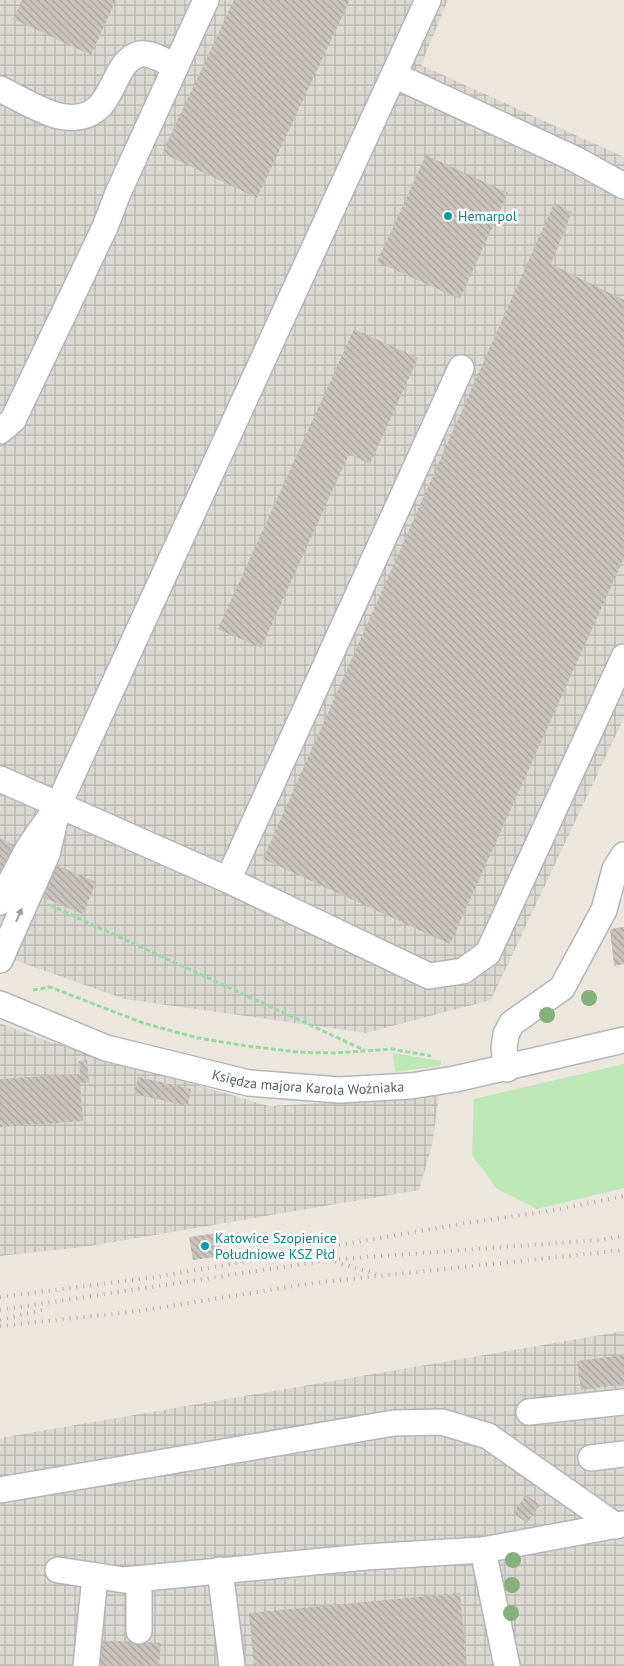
<svg xmlns="http://www.w3.org/2000/svg" width="624" height="1666" viewBox="0 0 624 1666" font-family="'PT Sans',sans-serif">
<defs>
<pattern id="industrial-grid" width="8" height="8" patternUnits="userSpaceOnUse" patternTransform="scale(1.25)"><rect width="8" height="8" fill="#dcd9d3"/><path d="M0 4h8M4 0v8" fill="none" stroke="#b5b3af"/></pattern>
<pattern id="building-back-hatch" width="6" height="6" patternUnits="userSpaceOnUse" patternTransform="scale(1.25)"><rect width="6" height="6" fill="#c9c4bd"/><path d="M-1 5l2 2M0 0l6 6M5-1l2 2" fill="none" stroke="#a6a29d"/></pattern>
</defs>
<rect width="100%" height="100%" fill="#ece7de"/>
<g fill="url(#industrial-grid)">
<polygon points="0,0 448,0 421,65 624,157 624,718 491,1000 366,1033 124,999 0,955"/>
<polygon points="0,1023 45,1040 269,1106 439,1096 432,1146 419,1190 84,1247 0,1256"/>
<polygon points="624,1331 624,1666 0,1666 0,1438"/>
</g>
<g fill="#bee7b7">
<polygon points="393,1053 441,1061 440,1066 395,1072"/>
<polygon points="624,1064 624,1188 537,1209 497,1189 472,1155 474,1099"/>
</g>
<g fill="url(#building-back-hatch)">
<polygon points="22,0 116,0 91,55 13,19"/>
<polygon points="234,0 350,0 257,198 162,153"/>
<polygon points="426,155 508,193 460,299 377,262"/>
<polygon points="554,203 572,212 551,264 624,300 624,558 450,944 263,859"/>
<polygon points="354,329 418,358 370,464 349,454 261,648 218,629"/>
<polygon points="0,838 16,846 0,877"/>
<polygon points="54,864 96,882 83,914 40,896"/>
<polygon points="624,927 624,964 614,966 610,929"/>
<polygon points="87,1060 89,1082 80,1083 83,1121 0,1127 0,1079 80,1074 79,1061"/>
<polygon points="138,1077 191,1089 188,1106 134,1094"/>
<polygon points="217,1233 222,1256 193,1260 189,1237"/>
<polygon points="624,1355 624,1384 581,1390 577,1361"/>
<polygon points="526,1495 540,1505 527,1523 513,1513"/>
<polygon points="460,1593 467,1666 254,1666 249,1613"/>
<polygon points="92,1640 161,1643 159,1666 91,1666"/>
</g>
<g fill="none" stroke-linecap="round" stroke-linejoin="round">
<defs>
<g id="minor">
<polyline points="394,75 575,159 624,186"/>
<path d="M0 89C17 97 41 112 59 116 118 128 107 62 140 54 151 52 166 62 176 66"/>
<polyline points="0,431 13,420 105,227 118,193 206,0"/>
<polyline points="0,779 228,880 429,976 463,971 488,953 624,657"/>
<polyline points="228,880 461,368"/>
<polyline points="0,902 29,847 58,806 428,0"/>
<polyline points="0,960 47,854 56,816"/>
<path id="s1" d="M0 1004 106 1048 249 1083 339 1090 411 1086 455 1079 624 1040"/>
<polyline points="507,1069 504,1048 506,1034 512,1023 562,988 604,910 615,869 624,855"/>
<polyline points="529,1412 624,1402"/>
<polyline points="591,1458 624,1454"/>
<polyline points="0,1490 394,1423 442,1422 488,1436 616,1526"/>
<polyline points="483,1550 507,1666"/>
<polyline points="58,1570 124,1580 366,1557 483,1550 623,1524"/>
<polyline points="220,1570 232,1666"/>
<polyline points="139,1631 139,1579"/>
<polyline points="86,1666 95,1577"/>
</g>
</defs>
<use href="#minor" stroke="#b1b6bb" stroke-width="28"/>
<g stroke="#99daa0" stroke-width="3" stroke-dasharray="5 2.5" stroke-linecap="butt">
<polyline points="50,905 364,1050"/>
<polyline points="33,990 50,987 143,1023 198,1038 247,1046 297,1052 335,1053 392,1049 431,1056"/>
</g>
<use href="#minor" stroke="#fff" stroke-width="25"/>
<g stroke="#afb0b1" stroke-width="4" stroke-dasharray="1 6" stroke-linecap="butt">
<polyline points="335,1262 376,1274"/>
<polyline points="0,1297 156,1277 466,1223 550,1211 624,1196"/>
<polyline points="0,1310 329,1260 599,1240 624,1236"/>
<polyline points="0,1320 42,1310"/>
<polyline points="0,1326 139,1311 313,1283 624,1250"/>
</g>
</g>
<g fill="#87b17c">
<circle cx="589" cy="998" r="8"/>
<circle cx="547" cy="1015" r="8"/>
<circle cx="513" cy="1560" r="8"/>
<circle cx="512" cy="1585" r="8"/>
<circle cx="511" cy="1613" r="8"/>
</g>
<defs><path id="oneway-solid" d="M-6-.8H1V-3.2L6.5 0L1 3.2V.8H-6Z" transform="scale(1.25)"/></defs>
<use fill="#9a9ea0" href="#oneway-solid" transform="translate(19 915) rotate(-67)"/>
<g fill="#0f9aa8" stroke="#fff" stroke-width="2">
<circle cx="448" cy="216" r="5"/>
<circle cx="205" cy="1246" r="5"/>
</g>
<g text-anchor="middle" dominant-baseline="central" stroke-width="5" stroke-linejoin="round" paint-order="stroke">
<g font-size="14" fill="#0d838f" stroke="#fff" text-anchor="start">
<text x="458" y="216">Hemarpol</text>
<text x="215" y="1238">Katowice Szopienice<tspan x="215" dy="16">Południowe KSZ Płd</tspan></text>
</g>
<g font-size="14" fill="#575d61" stroke="#fff">
<text stroke="none"><textPath href="#s1" startOffset="321">Księdza majora Karola Woźniaka</textPath></text>
</g>
</g>
</svg>
